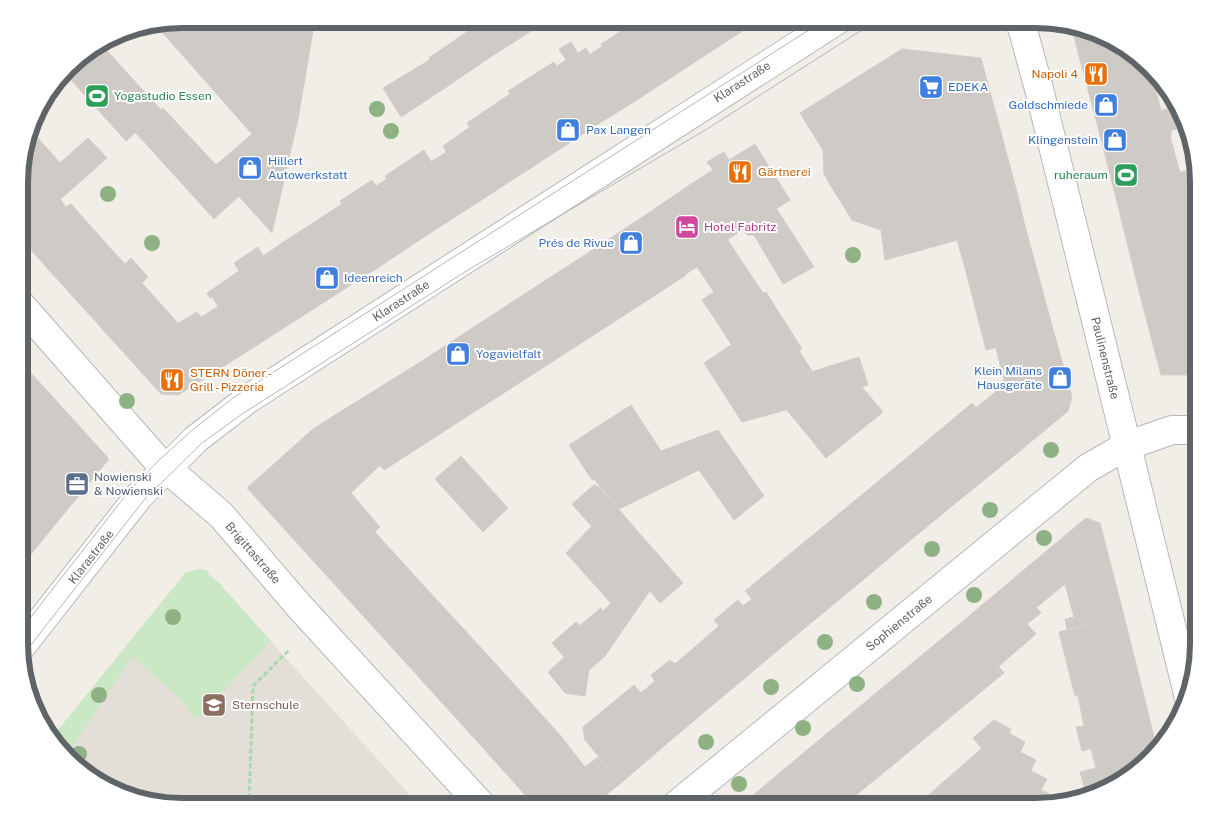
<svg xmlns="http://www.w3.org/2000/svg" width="1218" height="825" viewBox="0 0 1218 825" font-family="'Public Sans',sans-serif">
<rect width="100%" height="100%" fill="#f1ede7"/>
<polygon fill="#e3ded8" points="219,583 284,656 420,806 171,806 129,798 83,773 69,757 68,754 132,655"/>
<polygon fill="#cbe8c4" points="200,569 209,571 207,573 219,583 271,641 196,720 181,700 132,656 68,754 69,757 52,738 57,731 186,572"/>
<g fill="#cecac6" stroke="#d6cdc5">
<polygon points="182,19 315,19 298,119 272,233 161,110 163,108 216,165 252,134 155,24"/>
<polygon points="486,19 526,19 533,30 489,58 471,29"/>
<polygon points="640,19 643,19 678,73 637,100 601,44"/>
<polygon points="643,19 761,19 678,73"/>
<polygon points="1071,24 1089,27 1114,41 1078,52"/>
<polygon points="471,29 489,58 445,88 428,61 430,59 429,58"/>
<polygon points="1114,41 1135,52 1151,70 1161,111 1098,127 1078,52"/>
<polygon points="571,42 578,53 586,48 590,55 602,46 637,100 595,126 557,66 566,60 559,49"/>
<polygon points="100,43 161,110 126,141 64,72 74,59"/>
<polygon points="902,49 981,58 1018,196 937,216 928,181 934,180 919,129 902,134 829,183 824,174 823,150 800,113"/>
<polygon points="428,61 445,88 401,117 383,88"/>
<polygon points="554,62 595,126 551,155 508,91"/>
<polygon points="510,94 551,155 506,184 467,123"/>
<polygon points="1179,106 1186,127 1172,130 1167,109"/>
<polygon points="1167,109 1172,130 1170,136 1180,173 1114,190 1098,127"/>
<polygon points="161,110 239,196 214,219 136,133"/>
<polygon points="470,127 506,184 463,212 431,162 445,153 446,151 443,146"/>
<polygon points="30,129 60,163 88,138 107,158 72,189 27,138"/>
<polygon points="919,129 934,180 928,181 937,216 1018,196 1024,222 885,260 881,230 852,220 829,183 902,134"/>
<polygon points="27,138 72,189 20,235 20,161"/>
<polygon points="755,144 790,200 727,240 691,184 713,170 707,162 724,152 729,160"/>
<polygon points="424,150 463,212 424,237 385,176"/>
<polygon points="1185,171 1188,186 1194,185 1199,203 1199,283 1141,299 1114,190"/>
<polygon points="387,179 424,237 382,265 340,201 372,180 376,186"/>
<polygon points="691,184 731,245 686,274 647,214"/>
<polygon points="1199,187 1199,203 1195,188"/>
<polygon points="60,199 66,207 71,204 112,250 67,290 20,238 20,235"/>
<polygon points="342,204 382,265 318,306 279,245"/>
<polygon points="776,208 814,267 783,284 754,235 747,235 743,230"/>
<polygon points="647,214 686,275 634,309 594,249"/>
<polygon points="1024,222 1054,333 986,350 964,264 957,240"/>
<polygon points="279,245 318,306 248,351 212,297 210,298 207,293 239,271 234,263 258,247 263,256"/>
<polygon points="731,245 763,293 715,319 702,300 714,292 697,267"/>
<polygon points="594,249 634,309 527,378 489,317"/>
<polygon points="112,250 125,264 131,258 148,277 142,283 159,302 114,342 67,290"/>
<polygon points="1199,283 1199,375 1161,375 1141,299"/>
<polygon points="766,292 802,349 799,351 812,371 759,388 715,319"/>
<polygon points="159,302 178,323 197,312 201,317 219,306 248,351 178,395 161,394 114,342"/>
<polygon points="489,317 527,378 460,421 422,361"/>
<polygon points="1054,333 1072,397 1068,411 1015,455 976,408 1005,384 996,348"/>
<polygon points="731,345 759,388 775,413 742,422 704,363"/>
<polygon points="859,357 868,385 775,413 759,388"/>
<polygon points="20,361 32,374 20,384"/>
<polygon points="422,361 460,421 384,470 335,415"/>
<polygon points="32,374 71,417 30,453 20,442 20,384"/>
<polygon points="862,387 883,412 826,458 786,409"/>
<polygon points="972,403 1015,455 957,502 915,451"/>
<polygon points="631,405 661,451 592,480 569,445"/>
<polygon points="335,415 380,465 351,493 380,527 326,575 247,488 313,429"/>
<polygon points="71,417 109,459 40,543 20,526 20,466 30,453"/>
<polygon points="718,430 764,496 734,520 699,470 619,509 594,479 661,451"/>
<polygon points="915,451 957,502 901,548 858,498"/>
<polygon points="461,456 508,508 483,532 435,479"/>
<polygon points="1199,467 1199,512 1188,470"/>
<polygon points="594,485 599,487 683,583 660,603 650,591 649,592 572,504"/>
<polygon points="858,498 901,548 845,595 802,544"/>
<polygon points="1086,518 1100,523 1124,616 1067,629 1065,619 1074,617 1065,584 1036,608 1013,579"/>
<polygon points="20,526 40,543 20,568"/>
<polygon points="592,526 649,592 605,656 579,626 601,608 603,611 611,603 566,553"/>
<polygon points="375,532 424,586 376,630 326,575"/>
<polygon points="802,544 845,595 789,641 745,591"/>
<polygon points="1013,579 1041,613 1027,624 1036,634 999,666 962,622"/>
<polygon points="424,586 473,639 425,684 376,630"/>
<polygon points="752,599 789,641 733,688 697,645 719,626 714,620 738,600 743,606"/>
<polygon points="1124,616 1140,680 1075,696 1059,632"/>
<polygon points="576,622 588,636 565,658 552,643"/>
<polygon points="962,622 1004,673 954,714 911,664"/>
<polygon points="588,636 605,656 589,670 585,696 565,693 548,672"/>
<polygon points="473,639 523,694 474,738 425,684"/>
<polygon points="697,645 733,688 677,735 641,693 655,681 651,675 670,660 675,664"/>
<polygon points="911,664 954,714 899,760 858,708"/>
<polygon points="1140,680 1153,733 1082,751 1076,727 1084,726 1078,696"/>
<polygon points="634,685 677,735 621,783 585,740 583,727"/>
<polygon points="523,694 560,735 510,778 474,738"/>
<polygon points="858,708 899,760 849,801 807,750"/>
<polygon points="994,720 1011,729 1009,733 1025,742 1006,781 1001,772 973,738"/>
<polygon points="1153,733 1157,749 1109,789 1102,791 1100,787 1085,790 1080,772 1096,768 1091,749"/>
<polygon points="560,735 585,767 598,757 621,783 592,806 535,806 510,778"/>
<polygon points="981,749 1001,772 964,806 916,806"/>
<polygon points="807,750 849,801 843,806 748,806 745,802"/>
<polygon points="1020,752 1036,760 1031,771 1047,779 1041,790 1057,798 1055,802 1037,806 1019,806 1006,781"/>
<polygon points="1001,772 1019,806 964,806"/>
</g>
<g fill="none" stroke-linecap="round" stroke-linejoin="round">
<defs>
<g id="minor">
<polyline points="1019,19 1024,34 1039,89 1189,698"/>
<polyline points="20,304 158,461 221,515 299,606 482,806"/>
<polyline points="20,648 139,496 196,439 248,399 839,19"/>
<polyline points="675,806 1088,468 1126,446 1172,430 1199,430"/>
</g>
</defs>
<use href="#minor" stroke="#b4b9bb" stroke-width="30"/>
<polyline stroke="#a7daab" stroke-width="3" stroke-dasharray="5 2.5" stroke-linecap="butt" points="249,806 253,686 289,650"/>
<use href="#minor" stroke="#fff" stroke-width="28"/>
<g stroke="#b5b6b7" stroke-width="1">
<polyline points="20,631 129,491 158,461 190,432 233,398 826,19"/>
<polyline points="20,659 144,500 202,443 242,414 468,270 707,129 879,19"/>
</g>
</g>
<g fill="#8fb285">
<circle cx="377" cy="109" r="8"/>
<circle cx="391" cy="131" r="8"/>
<circle cx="108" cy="194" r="8"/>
<circle cx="152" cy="243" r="8"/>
<circle cx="853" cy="255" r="8"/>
<circle cx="127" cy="401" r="8"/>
<circle cx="1051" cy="450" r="8"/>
<circle cx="990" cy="510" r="8"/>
<circle cx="1044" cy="538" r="8"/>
<circle cx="932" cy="549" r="8"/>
<circle cx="974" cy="595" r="8"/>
<circle cx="874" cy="602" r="8"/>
<circle cx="173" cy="617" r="8"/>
<circle cx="825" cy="642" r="8"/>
<circle cx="857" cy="684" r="8"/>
<circle cx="771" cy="687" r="8"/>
<circle cx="99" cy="695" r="8"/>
<circle cx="803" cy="728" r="8"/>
<circle cx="706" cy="742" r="8"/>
<circle cx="79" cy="754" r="8"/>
<circle cx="739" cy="784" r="8"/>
</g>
<defs>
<symbol id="restaurant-square" viewBox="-11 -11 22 22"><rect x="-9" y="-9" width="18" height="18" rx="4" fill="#e8710a" stroke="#fff"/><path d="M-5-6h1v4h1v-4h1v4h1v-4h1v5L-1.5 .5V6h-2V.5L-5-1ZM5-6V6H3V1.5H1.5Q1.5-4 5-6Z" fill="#fff"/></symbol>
<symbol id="supermarket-square" viewBox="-11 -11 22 22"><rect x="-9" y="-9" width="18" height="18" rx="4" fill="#3f7fe0" stroke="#fff"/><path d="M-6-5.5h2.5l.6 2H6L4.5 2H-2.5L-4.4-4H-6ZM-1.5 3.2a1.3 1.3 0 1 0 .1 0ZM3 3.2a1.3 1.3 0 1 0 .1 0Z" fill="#fff"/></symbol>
<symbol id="stadium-square" viewBox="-11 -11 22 22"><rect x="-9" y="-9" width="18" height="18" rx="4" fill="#2e9e5b" stroke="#fff"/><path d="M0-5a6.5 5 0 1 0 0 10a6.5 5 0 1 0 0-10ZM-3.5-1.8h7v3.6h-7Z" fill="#fff"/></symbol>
<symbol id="shop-square" viewBox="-11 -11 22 22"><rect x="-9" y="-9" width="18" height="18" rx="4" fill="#3f7fe0" stroke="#fff"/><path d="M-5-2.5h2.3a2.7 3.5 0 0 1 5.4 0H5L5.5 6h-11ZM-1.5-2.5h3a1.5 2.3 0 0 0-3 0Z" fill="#fff"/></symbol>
<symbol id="hotel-square" viewBox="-11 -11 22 22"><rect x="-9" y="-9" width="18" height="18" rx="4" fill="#d1479c" stroke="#fff"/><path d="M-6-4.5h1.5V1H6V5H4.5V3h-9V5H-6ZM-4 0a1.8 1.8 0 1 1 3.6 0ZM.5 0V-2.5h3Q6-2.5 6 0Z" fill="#fff"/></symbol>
<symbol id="office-square" viewBox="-11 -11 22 22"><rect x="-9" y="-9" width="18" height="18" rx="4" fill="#5c6f8a" stroke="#fff"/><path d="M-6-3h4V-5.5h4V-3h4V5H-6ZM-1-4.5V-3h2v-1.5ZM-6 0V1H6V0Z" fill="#fff"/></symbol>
<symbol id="school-square" viewBox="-11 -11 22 22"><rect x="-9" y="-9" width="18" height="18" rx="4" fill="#8d6e63" stroke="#fff"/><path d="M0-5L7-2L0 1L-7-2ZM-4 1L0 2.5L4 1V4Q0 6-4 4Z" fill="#fff"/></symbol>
</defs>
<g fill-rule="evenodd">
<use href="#restaurant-square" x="1082" y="60" width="28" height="28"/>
<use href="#supermarket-square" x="917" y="73" width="28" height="28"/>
<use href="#stadium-square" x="83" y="82" width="28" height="28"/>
<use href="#shop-square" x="1092" y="91" width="28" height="28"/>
<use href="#shop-square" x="554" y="116" width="28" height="28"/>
<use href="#shop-square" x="1101" y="126" width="28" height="28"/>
<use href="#shop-square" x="236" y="154" width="28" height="28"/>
<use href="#restaurant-square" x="726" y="158" width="28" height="28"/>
<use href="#stadium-square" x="1112" y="161" width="28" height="28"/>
<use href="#hotel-square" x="673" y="213" width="28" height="28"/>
<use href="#shop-square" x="617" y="229" width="28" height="28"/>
<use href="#shop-square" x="313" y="264" width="28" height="28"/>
<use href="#shop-square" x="444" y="340" width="28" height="28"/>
<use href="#shop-square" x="1046" y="364" width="28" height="28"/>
<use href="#restaurant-square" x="158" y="366" width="28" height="28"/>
<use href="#office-square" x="63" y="470" width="28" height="28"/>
<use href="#school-square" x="200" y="691" width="28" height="28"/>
</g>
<g text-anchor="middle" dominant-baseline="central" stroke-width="4" stroke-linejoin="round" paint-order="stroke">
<g font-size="12" fill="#c56008" stroke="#fff" text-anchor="start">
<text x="1078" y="74" text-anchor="end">Napoli 4</text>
<text x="758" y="172">Gärtnerei</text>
<text x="190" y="373">STERN Döner -<tspan x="190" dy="14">Grill - Pizzeria</tspan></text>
</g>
<g font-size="12" fill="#5e6467" stroke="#fff">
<text transform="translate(742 82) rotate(-33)">Klarastraße</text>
<text transform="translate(401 301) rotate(-33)">Klarastraße</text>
<text transform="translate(1105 358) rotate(76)">Paulinenstraße</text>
<text transform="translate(253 553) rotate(49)">Brigittastraße</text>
<text transform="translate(91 557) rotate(-52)">Klarastraße</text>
<text transform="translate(899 623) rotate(-39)">Sophienstraße</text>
</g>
<g font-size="12" fill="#366cbe" stroke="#fff" text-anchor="start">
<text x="948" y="87">EDEKA</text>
<text x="1088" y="105" text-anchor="end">Goldschmiede</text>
<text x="586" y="130">Pax Langen</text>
<text x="1098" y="140" text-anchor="end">Klingenstein</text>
<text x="268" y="161">Hillert<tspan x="268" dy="14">Autowerkstatt</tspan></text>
<text x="614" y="243" text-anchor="end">Prés de Rivue</text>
<text x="344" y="278">Ideenreich</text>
<text x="476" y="354">Yogavielfalt</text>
<text x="1042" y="371" text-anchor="end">Klein Milans<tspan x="1042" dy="14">Hausgeräte</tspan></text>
</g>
<g font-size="12" fill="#27864d" stroke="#fff" text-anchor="start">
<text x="114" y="96">Yogastudio Essen</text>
<text x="1108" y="175" text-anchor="end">ruheraum</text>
</g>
<g font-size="12" fill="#b23c85" stroke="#fff" text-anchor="start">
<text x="704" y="227">Hotel Fabritz</text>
</g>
<g font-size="12" fill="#4e5e75" stroke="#fff" text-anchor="start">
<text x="94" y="477">Nowienski<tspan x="94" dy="14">&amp; Nowienski</tspan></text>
</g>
<g font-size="12" fill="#785e54" stroke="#fff" text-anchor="start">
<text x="232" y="705">Sternschule</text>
</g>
</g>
<path d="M0 0H1218V825H0ZM182 28H1036A154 154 0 0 1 1190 182V644A154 154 0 0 1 1036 798H182A154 154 0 0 1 28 644V182A154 154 0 0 1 182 28Z" fill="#fff" fill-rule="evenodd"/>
<path fill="none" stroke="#5e6467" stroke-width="6" d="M182 28H1036A154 154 0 0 1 1190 182V644A154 154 0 0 1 1036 798H182A154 154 0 0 1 28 644V182A154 154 0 0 1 182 28Z"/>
</svg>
